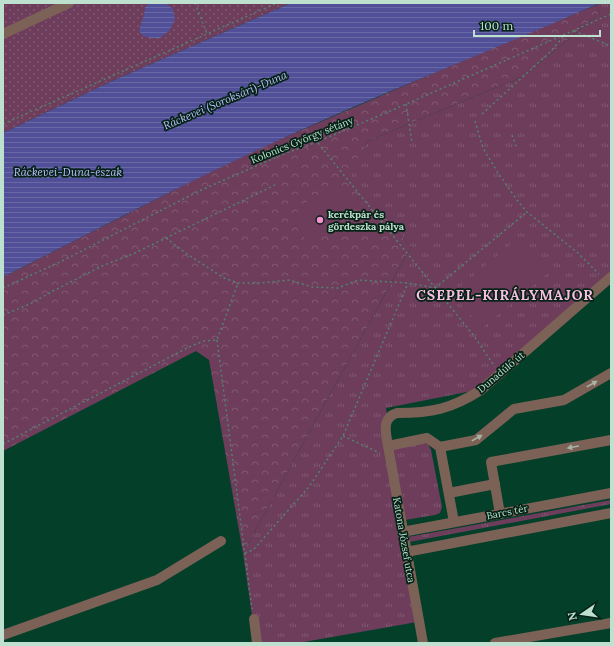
<svg xmlns="http://www.w3.org/2000/svg" width="614" height="646" viewBox="0 0 614 646" font-family="Lora,serif">
<defs>
<pattern id="grass-tufts" width="24" height="20" patternUnits="userSpaceOnUse"><rect width="24" height="20" fill="#6d3d5b"/><path d="M3 7l-1-3M5 7V3M7 7l1-3M15 17l-1-3M17 17v-4M19 17l1-3" fill="none" stroke="#805971"/></pattern>
<pattern id="forest-crowns" width="20" height="18" patternUnits="userSpaceOnUse"><rect width="20" height="18" fill="#6d3d5b"/><path d="M2 6a3 3 0 1 1 6 0M12 15a3 3 0 1 1 6 0" fill="none" stroke="#805971"/></pattern>
<pattern id="garden-dots" width="8" height="8" patternUnits="userSpaceOnUse"><rect width="8" height="8" fill="#6d3d5b"/><path d="M2 2h.1M6 6h.1" fill="none" stroke="#805971" stroke-width="1.8" stroke-linecap="round"/></pattern>
<pattern id="water-rules" width="6" height="5" patternUnits="userSpaceOnUse"><rect width="6" height="5" fill="#514f97"/><path d="M0 2.5h6" fill="none" stroke="#6868a4"/></pattern>
</defs>
<rect width="100%" height="100%" fill="#043f2a"/>
<g fill="url(#grass-tufts)">
<polygon points="600,3 611,3 611,282 487,388 386,408 392,448 422,443 428,444 431,450 442,507 440,513 435,515 405,520 417,622 298,643 256,643 243,553 411,247 349,172 368,141 524,76 600,13 596,5"/>
<polygon points="611,500 611,504 409,542 408,537"/>
</g>
<polygon fill="url(#forest-crowns)" points="596,5 600,13 524,76 368,141 350,172 411,247 243,553 209,360 196,351 3,451 3,277 198,178 267,145 457,63"/>
<polygon fill="url(#garden-dots)" points="3,3 291,3 112,81 3,133"/>
<g fill="#6d3d5b">
<polygon points="336,185 345,187 357,200 363,198 365,201 317,240 310,242 302,235 299,227 297,213 300,206"/>
<polygon points="521,236 549,272 482,328 452,294"/>
</g>
<g fill="url(#water-rules)">
<path d="M150 3H165L173 9 175 19 170 30 160 38H151L143 36 139 31C141 22 145 15 145 7Z"/>
<path d="M291 3H600C489 52 376 95 266 146 177 187 90 233 3 277V133L112 81Z"/>
</g>
<g fill="none" stroke-linecap="round" stroke-linejoin="round">
<g stroke="#52836f" stroke-width="1.5" stroke-dasharray="2 3" stroke-linecap="butt">
<polyline points="195,3 207,34"/>
<polyline points="574,31 611,46"/>
<polyline points="406,104 412,143"/>
<polyline points="482,114 548,54 565,35"/>
<polyline points="475,121 483,148 498,173 517,200 527,212 578,253 599,274"/>
<polyline points="3,124 277,3"/>
<polyline points="512,135 517,149"/>
<polyline points="318,143 474,336 495,367"/>
<polyline points="166,238 187,254 224,278 238,283 260,283 290,280 312,287 338,288 358,280 408,283 435,288"/>
<polyline points="3,288 60,262 199,191 286,153 317,142 395,109 611,14"/>
<polyline points="435,288 527,212"/>
<polyline points="3,315 30,304 53,291 102,266 135,253 275,185"/>
<polyline points="217,340 252,609"/>
<polyline points="343,436 380,453"/>
<polyline points="3,444 189,347 204,341 217,340 238,283"/>
<polyline points="245,553 253,550 309,487 343,436 408,283"/>
</g>
<g stroke="#7c6156" stroke-width="10">
<polyline points="3,34 69,3"/>
<polyline points="388,446 427,438 440,447 454,522"/>
<polyline points="440,447 476,440 514,409 564,400 611,373"/>
<polyline points="449,493 495,484"/>
<polyline points="500,514 491,462 611,440"/>
<polyline points="402,532 611,493"/>
<polyline points="406,552 611,513"/>
<polyline points="254,619 257,643"/>
<polyline points="3,635 157,580 221,541"/>
<path d="M423 643 388 446C386 433 381 418 397 413 432 413 451 409 481 390L611 277"/>
<polyline points="495,643 611,623"/>
</g>
</g>
<defs><path id="oneway-solid" d="M-6-.8H1V-3.2L6.5 0L1 3.2V.8H-6Z"/></defs>
<g fill="#a7b4a4">
<use href="#oneway-solid" transform="translate(592 384) rotate(-29)"/>
<use href="#oneway-solid" transform="translate(477 438) rotate(-29)"/>
<use href="#oneway-solid" transform="translate(573 447) rotate(170)"/>
</g>
<circle fill="#f690d1" stroke="#052216" stroke-width="1.5" cx="320" cy="220" r="4"/>
<g text-anchor="middle" dominant-baseline="central" stroke-width="3.5" stroke-linejoin="round" paint-order="stroke">
<g font-size="10" fill="#bee0ce" stroke="#052216">
<text transform="translate(302 140) rotate(-22)">Kolonics György sétány</text>
<text transform="translate(501 372) rotate(-40)">Dunadűlő út</text>
<text transform="translate(507 512) rotate(-11)">Barcs tér</text>
<text transform="translate(404 540) rotate(80)">Katona József utca</text>
</g>
<g font-size="10" font-weight="bold" fill="#bee0ce" stroke="#052216" text-anchor="start">
<text x="328" y="214">kerékpár és<tspan x="328" dy="12">gördeszka pálya</tspan></text>
</g>
<g font-size="11" font-style="italic" fill="#bcbffd" stroke="#052216">
<text transform="translate(225 100) rotate(-23)">Ráckevei (Soroksári)-Duna</text>
<text x="68" y="172">Ráckevei-Duna-észak</text>
</g>
<g font-size="14" font-weight="bold" letter-spacing="1" fill="#f9bee1" stroke="#052216">
<text x="505" y="295">CSEPEL-KIRÁLYMAJOR</text>
</g>
</g>
<rect width="614" height="646" fill="none" stroke="#bee0ce" stroke-width="8"/>
<g transform="translate(582 614) rotate(257)" stroke="#052216" stroke-width="3" paint-order="stroke">
<path d="M0-3L7 15L0 10L-7 15Z" fill="#bee0ce"/>
<text y="-6" font-size="11" font-weight="bold" text-anchor="middle" fill="#bee0ce">N</text>
</g>
<path d="M474 30v6h126v-6" fill="none" stroke="#bee0ce" stroke-width="2"/>
<text x="480" y="30" font-size="12" fill="#bee0ce" stroke="#052216" stroke-width="3" paint-order="stroke">100 m</text>
</svg>
